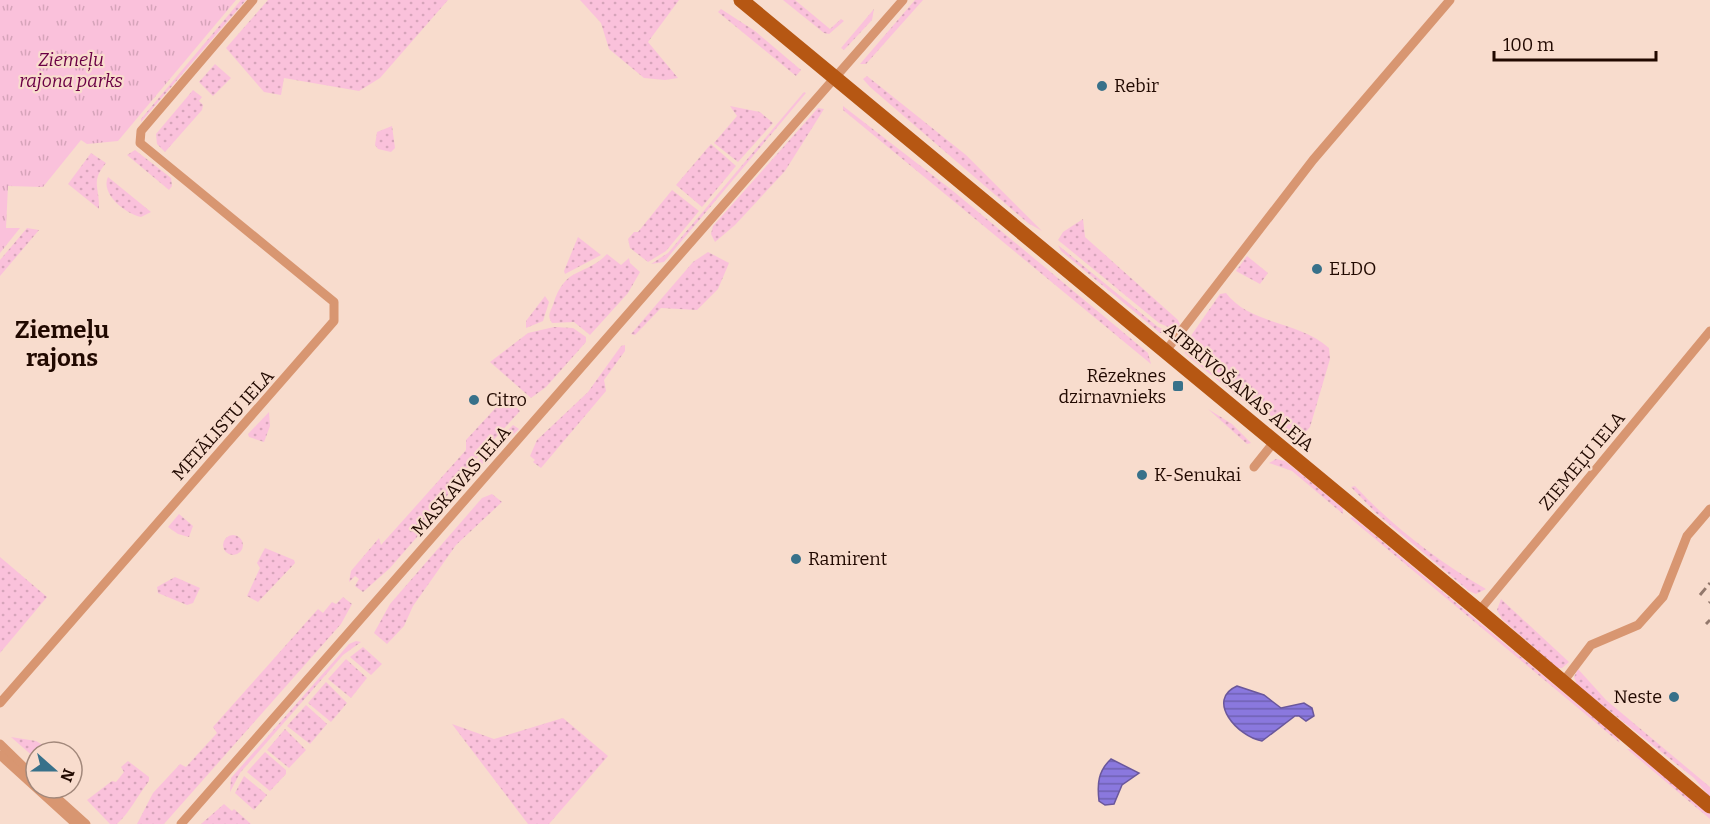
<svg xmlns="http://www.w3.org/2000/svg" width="1710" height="824" viewBox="0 0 1710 824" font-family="Bitter,serif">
<defs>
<pattern id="grass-dots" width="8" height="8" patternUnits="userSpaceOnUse" patternTransform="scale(1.5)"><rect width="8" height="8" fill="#fac1db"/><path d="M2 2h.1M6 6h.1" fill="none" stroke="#d6a4ba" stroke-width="1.8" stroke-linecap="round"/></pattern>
<pattern id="park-tufts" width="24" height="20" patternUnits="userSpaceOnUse" patternTransform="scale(1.5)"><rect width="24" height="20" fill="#fac1db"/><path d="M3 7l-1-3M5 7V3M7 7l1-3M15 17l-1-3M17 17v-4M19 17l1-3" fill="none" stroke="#d6a4ba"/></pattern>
<pattern id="water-rules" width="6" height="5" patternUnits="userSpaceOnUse" patternTransform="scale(1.5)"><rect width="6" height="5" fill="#8a78de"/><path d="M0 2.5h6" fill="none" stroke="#7061b2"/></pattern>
</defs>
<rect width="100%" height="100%" fill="#f8dccd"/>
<g fill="url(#grass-dots)">
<polygon points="241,0 246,0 141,122 141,119"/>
<polygon points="268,0 448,0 380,78 359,91 284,78 281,95 264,92 226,48"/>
<polygon points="580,0 679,0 648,42 678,78 665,80 644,78 609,49 601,23"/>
<polygon points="783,0 795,0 830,29 841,19 844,21 829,34 824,33"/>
<polygon points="915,0 923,0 866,64 860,64"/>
<polygon points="721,9 755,31 801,70 796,76 718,12"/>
<polygon points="874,9 872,20 844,50 841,48"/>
<polygon points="215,64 231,78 213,96 199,82"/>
<polygon points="867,76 966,155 1042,231 1028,223 870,87 863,79"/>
<polygon points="193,90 202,97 199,101 203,105 202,110 165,152 157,144 156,134"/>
<polygon points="804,92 806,93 664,262 651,264 668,253"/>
<polygon points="730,106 760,112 773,123 738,162 714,143 737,116"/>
<polygon points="843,106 953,191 1130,338 1148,353 1151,364 843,110"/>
<polygon points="818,108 824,109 785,171 735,225 715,242 711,234 713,226"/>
<polygon points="392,126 395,148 391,152 378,149 375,145 377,132"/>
<polygon points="711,144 736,166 702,207 676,185"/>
<polygon points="135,150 171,178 172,186 169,190 127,155"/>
<path d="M91 153 106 163C90 182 100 187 99 209L68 184Z"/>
<path d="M108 177 151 212 141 217C125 214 100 193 108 177Z"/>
<polygon points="672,190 699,211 666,251 648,262 630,248 628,239 634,232 638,232"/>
<polygon points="1083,219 1085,237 1178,320 1180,325 1175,330 1159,323 1058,240 1063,232"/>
<polygon points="27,228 39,230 0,276 0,260"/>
<polygon points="578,237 601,255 565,274 564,271"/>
<polygon points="1058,245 1158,327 1172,333 1160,333 1061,251"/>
<polygon points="708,252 729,263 718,289 697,310 661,308 635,335 631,334 693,262"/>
<path d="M607 254 621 265 629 258 630 263 640 272 628 293 590 335 574 322 552 323C547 316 550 312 553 305 565 265 585 277 607 254Z"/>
<polygon points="1247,256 1268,273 1260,284 1236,271"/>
<path d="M1226 293C1250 325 1300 321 1329 348L1330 359 1310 427 1299 439 1197 355 1188 340 1220 294Z"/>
<polygon points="545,296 549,302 543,321 526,328 526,321"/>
<polygon points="554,327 573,328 586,337 586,342 546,387 531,398 490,362 528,333"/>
<polygon points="1183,342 1195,359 1268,421 1189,357 1185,353"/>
<polygon points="625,345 625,351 604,380 606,391 541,468 533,462 535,460 530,456 537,440 588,392 621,346"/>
<polygon points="502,401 510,401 520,411 455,482 437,514 390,568 363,592 355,586 359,579 355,576 349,582 351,571 379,538 381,545 466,450 466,440"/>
<polygon points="1208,409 1232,424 1251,443 1247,444"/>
<polygon points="269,412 270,426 264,442 249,437 248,434"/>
<polygon points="513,425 519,429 479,467 476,464"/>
<polygon points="1276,459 1285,461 1343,508 1343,514 1292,471 1269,463"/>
<path d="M1355 486C1392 526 1439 562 1486 589L1476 594 1469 591 1376 513 1351 487Z"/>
<polygon points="492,494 502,502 456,545 413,606 404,626 387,644 374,633 390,604 482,498"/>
<polygon points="179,514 193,526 189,537 178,534 168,527"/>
<polygon points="1353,517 1617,737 1620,743 1350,518"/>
<circle cx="233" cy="545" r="10"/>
<polygon points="265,548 294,560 295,563 258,602 247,596 260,568 257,563"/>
<polygon points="0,557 47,597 0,653"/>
<polygon points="175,577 200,588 193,603 187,605 158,593 157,587"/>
<polygon points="343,597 352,604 341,624 164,824 137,824 153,793 180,764 186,767 217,733 213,727 318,609 323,613 332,602 336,604"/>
<polygon points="1501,599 1569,662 1562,668 1557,668 1502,619 1497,610"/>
<polygon points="356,641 361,642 343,655 240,773 230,792 231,778 349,644"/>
<polygon points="363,647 382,664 371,675 350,657"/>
<polygon points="346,659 367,678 351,698 328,679"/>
<polygon points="1578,669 1606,700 1710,787 1710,797 1694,778 1577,685 1574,677"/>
<polygon points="326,682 347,703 331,722 308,703"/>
<polygon points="306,705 327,724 310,744 287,726"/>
<polygon points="563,718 608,756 549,824 528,824 452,724 494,739"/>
<polygon points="285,729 306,750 289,768 267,750"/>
<polygon points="11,737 36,741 54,752 36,752 36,759"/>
<polygon points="1627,749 1632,749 1710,814 1710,819"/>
<polygon points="265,752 286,770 286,774 270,791 247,772"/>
<path d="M128 761 149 777V781C138 795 130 812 117 824H110L87 800 112 781 116 782 124 772 121 767Z"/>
<polygon points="244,776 267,795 254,810 235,793"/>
<polygon points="224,804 232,811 234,809 251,824 201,824"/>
</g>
<polygon fill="url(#park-tufts)" points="0,0 236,0 118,141 87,144 81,140 43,187 8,186 6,228 20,228 0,253"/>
<g fill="url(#water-rules)" stroke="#6a579b" stroke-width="1.5">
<path d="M1237 686 1264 695 1281 708 1304 703 1312 708 1314 716 1306 721 1299 716H1295L1262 741C1238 737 1205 700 1237 686Z"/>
<path d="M1111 759 1139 773 1122 785 1114 804 1105 805 1099 801C1097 784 1098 771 1111 759Z"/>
</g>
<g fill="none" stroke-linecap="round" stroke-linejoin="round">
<g stroke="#d89671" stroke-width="9">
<polyline points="1165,352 1313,160 1450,0"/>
<polyline points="1254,467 1274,442"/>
<polyline points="1479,611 1710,331"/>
<polyline points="1563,682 1591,645 1638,625 1663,597 1687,536 1710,509"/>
<polyline points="0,703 334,321 334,302 140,143 141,131 253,0"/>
<polyline points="0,744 36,779"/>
<polyline points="0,755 76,824"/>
<polyline points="46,788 86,824"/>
<polyline points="181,824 903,0"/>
</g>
<polyline stroke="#b65713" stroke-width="15" points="741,0 1479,611 1710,806"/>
<g stroke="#92786c" stroke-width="3" stroke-dasharray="9 4.5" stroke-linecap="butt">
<polyline points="1700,595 1710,583"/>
<polyline points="1709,603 1710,602"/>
<polyline points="1706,624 1710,620"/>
</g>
</g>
<g fill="#38718a" stroke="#f8dccd" stroke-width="2">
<circle cx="1102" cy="86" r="6"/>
<circle cx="1317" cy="269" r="6"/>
<rect x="1172" y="380" width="12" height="12" rx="3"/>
<circle cx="474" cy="400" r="6"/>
<circle cx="1142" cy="475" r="6"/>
<circle cx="796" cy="559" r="6"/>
<circle cx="1674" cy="697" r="6"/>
</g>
<g text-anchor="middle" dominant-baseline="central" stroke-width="4.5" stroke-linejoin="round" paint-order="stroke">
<g font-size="18" font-style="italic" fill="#6a0044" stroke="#f8dccd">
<text x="71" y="60">Ziemeļu<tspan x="71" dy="21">rajona parks</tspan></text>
</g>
<g font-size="18" fill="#210900" stroke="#f8dccd" text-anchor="start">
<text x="1114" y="86">Rebir</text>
<text x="1329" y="269">ELDO</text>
<text x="1166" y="376" text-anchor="end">Rēzeknes<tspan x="1166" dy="21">dzirnavnieks</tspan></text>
<text x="486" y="400">Citro</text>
<text x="1154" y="475">K-Senukai</text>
<text x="808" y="559">Ramirent</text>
<text x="1662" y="697" text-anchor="end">Neste</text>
</g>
<g font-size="18" fill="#210900" stroke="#f8dccd">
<text transform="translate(1239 387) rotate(40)">ATBRĪVOŠANAS ALEJA</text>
<text transform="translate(223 425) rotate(-48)">METĀLISTU IELA</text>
<text transform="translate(1582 461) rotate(-50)">ZIEMEĻU IELA</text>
<text transform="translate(461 481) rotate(-49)">MASKAVAS IELA</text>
</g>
<g font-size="24" font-weight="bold" fill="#210900" stroke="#f8dccd">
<text x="62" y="330">Ziemeļu<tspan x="62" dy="28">rajons</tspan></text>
</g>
</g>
<g transform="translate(54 770) rotate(111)"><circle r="28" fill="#f8dccd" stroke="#a2887b" stroke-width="1.5"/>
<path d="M0-4.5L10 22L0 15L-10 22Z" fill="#38718a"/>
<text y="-9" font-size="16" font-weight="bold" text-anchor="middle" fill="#210900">N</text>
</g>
<path d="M1494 51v9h162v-9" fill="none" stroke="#210900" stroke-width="3"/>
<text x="1503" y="51" font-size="18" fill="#210900" stroke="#f8dccd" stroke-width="4.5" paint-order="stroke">100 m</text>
</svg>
